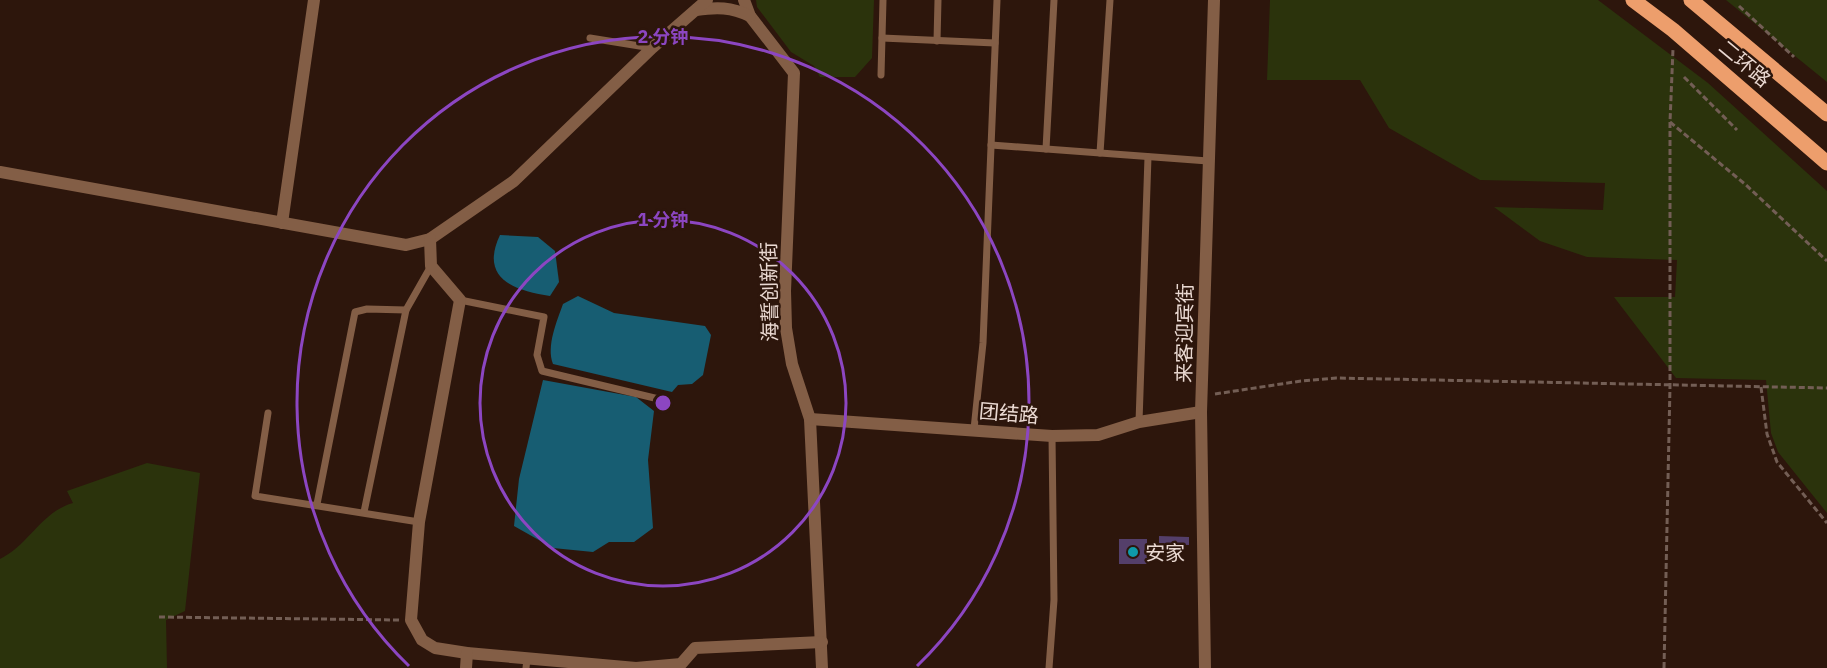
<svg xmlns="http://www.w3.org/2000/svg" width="1827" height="668" viewBox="0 0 1827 668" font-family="'IBM Plex Sans','Noto Sans SC',sans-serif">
<rect width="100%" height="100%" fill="#2d160c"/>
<g fill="#2b330c">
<polygon points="756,0 874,0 872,58 855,77 820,77 814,66 791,52 757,7"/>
<polygon points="1270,0 1598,0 1708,83 1827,191 1827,513 1778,452 1771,433 1766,380 1676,378 1614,297 1675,297 1677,260 1587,257 1540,241 1494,207 1603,210 1605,183 1480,180 1389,128 1360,80 1267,80"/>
<polygon points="1726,0 1827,0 1827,82"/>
<path d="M147 463 200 473 185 611 166 620 167 668H0V559C29 545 41 512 73 503L67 491Z"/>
</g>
<g fill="#175d72">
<path d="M500 235 538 237 555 251 559 282 550 296C515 291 479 279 500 235Z"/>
<path d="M578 296 614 313 705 326 711 335 703 375 692 384 678 385 672 392 553 364C546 346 557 321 563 304Z"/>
<polygon points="543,380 636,397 654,411 648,460 653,528 634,542 609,542 593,552 553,548 514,526 519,479"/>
</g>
<g fill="#543f6a">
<polygon points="1159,536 1189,537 1189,545 1159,544"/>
<rect x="1119" y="539" width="28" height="25"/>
</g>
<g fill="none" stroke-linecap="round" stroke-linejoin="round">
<g stroke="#735e55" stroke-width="3" stroke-dasharray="6 3" stroke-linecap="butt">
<polyline points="1739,6 1794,57"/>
<polyline points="1684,77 1737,130"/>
<polyline points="1670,122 1746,185 1827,261"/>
<polyline points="1761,387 1767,434 1777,462 1827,523"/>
<polyline points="1215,394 1301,381 1336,378 1827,388"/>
<polyline points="159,617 400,620"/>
<polyline points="1664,668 1670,386 1670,122 1673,49"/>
</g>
<g stroke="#835e46" stroke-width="7">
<polyline points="590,38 652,48"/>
<polyline points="882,38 995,43"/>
<polyline points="937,41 938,0"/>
<polyline points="881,75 883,0"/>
<polyline points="991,145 1208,161"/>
<polyline points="1046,149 1054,0"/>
<polyline points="1100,153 1110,0"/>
<polyline points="460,300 544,317 537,355 542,371 667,401"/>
<polyline points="268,413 255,496 419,522"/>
<polyline points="1139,422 1148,157"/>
<polyline points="974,429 983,343 997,0"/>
<polyline points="317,504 355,312 367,309 406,310"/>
<polyline points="364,512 406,310 431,266"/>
<polyline points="526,668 527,659"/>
<polyline points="1049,668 1054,600 1052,436"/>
</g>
<g stroke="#835e46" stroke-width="12">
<polyline points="744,0 750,16 794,73 785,291 786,328 792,364 810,419 822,668"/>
<path d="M696 10C717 7 731 7 750 16"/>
<polyline points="0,172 406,245 430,239 514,181 652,48 707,0"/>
<polyline points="282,223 314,0"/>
<polyline points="430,239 431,266 460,300 419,522 411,620 422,640 435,648 467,653 636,668 681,664 695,648 822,642"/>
<polyline points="810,419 1052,436 1098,435 1139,422 1201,412"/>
<polyline points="466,668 467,653"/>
<polyline points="1205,668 1201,412 1214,0"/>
</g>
<g stroke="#ed9e6c" stroke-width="15">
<polyline points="1633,0 1673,30 1827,163"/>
<polyline points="1691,0 1827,114"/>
</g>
</g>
<g fill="none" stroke="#8c46c2" stroke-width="3">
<circle cx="663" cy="403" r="183"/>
<path d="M409 666A366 366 0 1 1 917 666"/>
</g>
<circle fill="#0f9aa8" stroke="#2d160c" stroke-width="2" cx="1133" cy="552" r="6"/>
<g text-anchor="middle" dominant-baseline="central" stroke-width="5" stroke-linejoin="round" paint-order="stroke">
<g font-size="20" fill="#ead9d2" stroke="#2d160c">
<text transform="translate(1745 63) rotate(40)">二环路</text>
<text transform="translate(769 292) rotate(-91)">海誓创新街</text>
<text transform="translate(1184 333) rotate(-89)">来客迎宾街</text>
<text transform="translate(1009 413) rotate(5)">团结路</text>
</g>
<g font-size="20" fill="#ead9d2" stroke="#2d160c" text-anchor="start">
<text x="1145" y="552">安家</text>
</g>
</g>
<circle cx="663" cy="403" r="9" fill="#8c46c2" stroke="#2d160c" stroke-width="3"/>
<g font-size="18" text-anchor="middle" font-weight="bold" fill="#8c46c2" stroke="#2d160c" stroke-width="5" stroke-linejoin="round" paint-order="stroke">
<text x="663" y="43">2 分钟</text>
<text x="663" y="226">1 分钟</text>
</g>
</svg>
